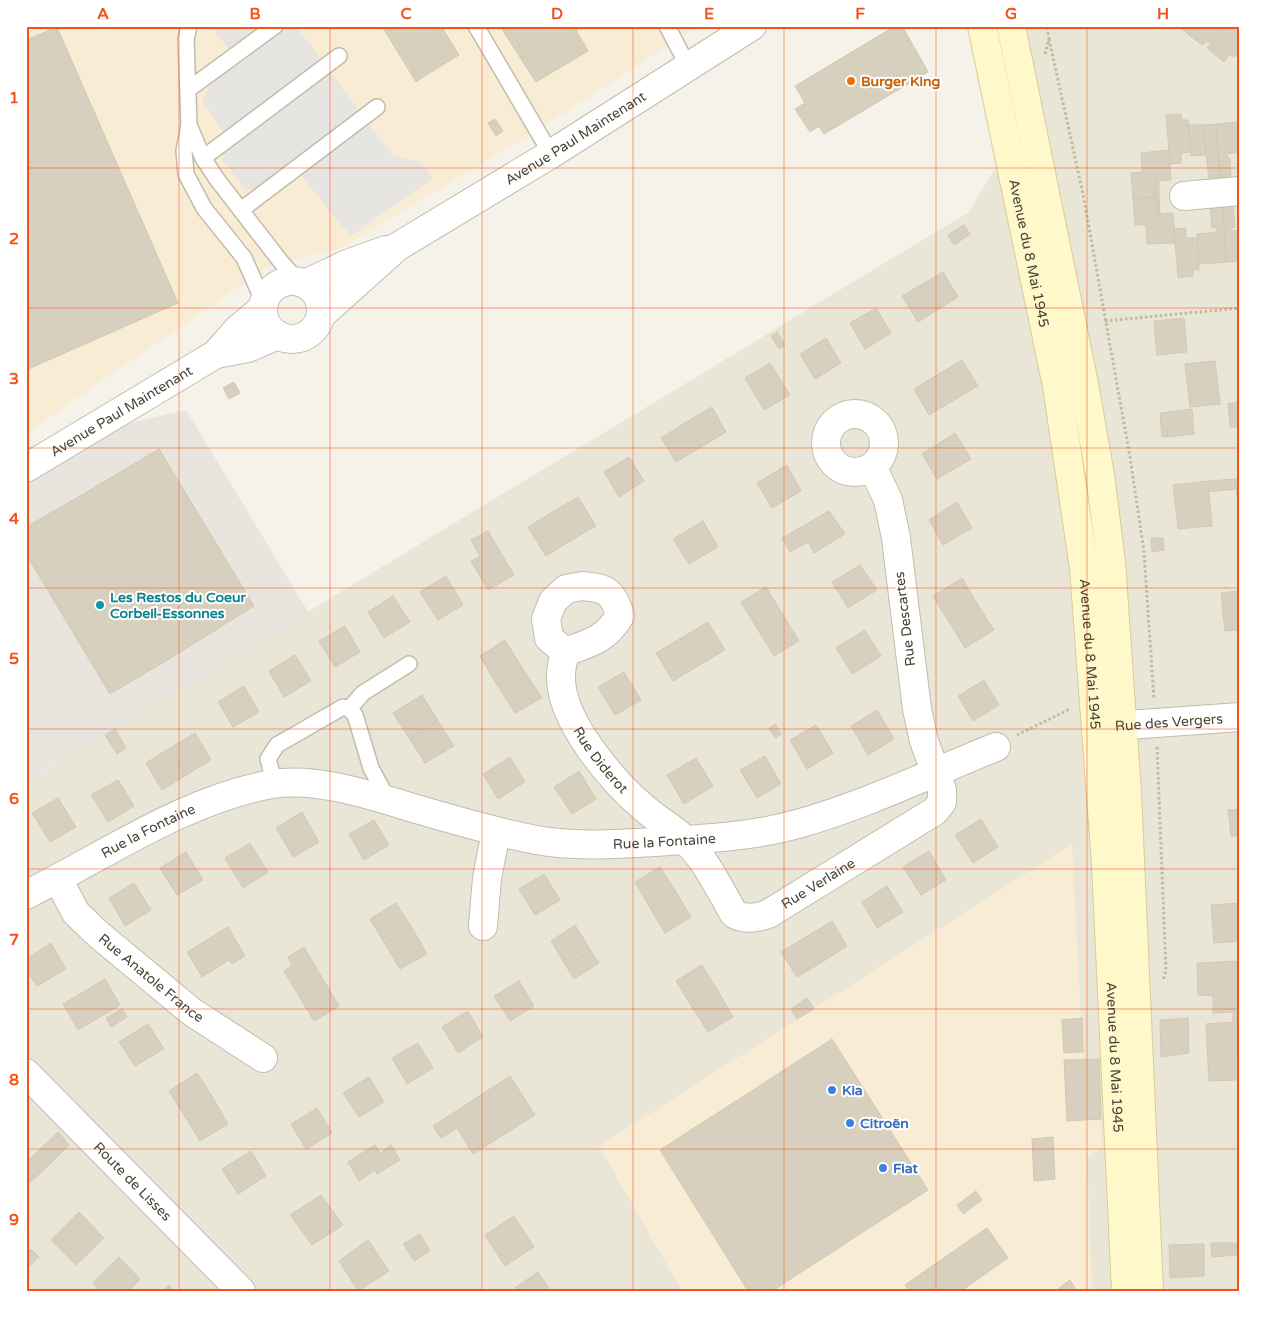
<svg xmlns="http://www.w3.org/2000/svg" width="1266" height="1317" viewBox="0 0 1266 1317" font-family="'Varela Round',sans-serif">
<rect width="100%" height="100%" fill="#f5f3e9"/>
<polygon fill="#eae6d7" points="1024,26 1240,26 1240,1291 26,1291 26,782 969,212 995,168"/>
<g fill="#f8ecd4">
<polygon points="26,26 698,26 538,130 340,249 269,266 26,433"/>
<polygon points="1072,844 1083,1059 1099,1059 1102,1148 1087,1158 1092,1291 682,1291 599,1146"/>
</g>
<polygon fill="#e8e4de" points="186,410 309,613 26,782 26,447"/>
<polygon fill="#e7e5e1" points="211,26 296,26 393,156 422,163 433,178 351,236 324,205 303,176 246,190 223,161 223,132 202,100 230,51"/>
<g fill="#d8d0be" stroke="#d3c9b1">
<polygon points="382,26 388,26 420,79 416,82"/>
<polygon points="388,26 435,26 454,58 420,79"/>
<polygon points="435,26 441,26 459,55 454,58"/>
<polygon points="508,26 581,26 576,30 588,51 536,82 521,59 525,56"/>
<polygon points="508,26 525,56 521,59 502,29"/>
<polygon points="895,26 902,26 922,61 896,76 903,87 824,134 819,126 810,132 795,109 805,103 795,86"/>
<polygon points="1179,26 1197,26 1189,35"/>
<polygon points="1197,26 1225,26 1211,44 1207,41 1202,45 1189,35"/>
<polygon points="1225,26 1240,26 1240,50 1234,57 1230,54 1224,62 1207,48"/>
<polygon points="57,27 178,303 26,370 26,40"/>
<polygon points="922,61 928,72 903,87 896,76"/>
<polygon points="1181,114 1182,120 1188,120 1191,152 1181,153 1181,163 1170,164 1166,115"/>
<polygon points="495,119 503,131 496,136 488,123"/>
<polygon points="1240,122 1240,152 1226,154 1230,159 1231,178 1220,179 1216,124"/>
<polygon points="1216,124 1220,179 1209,180 1203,125"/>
<polygon points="1189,125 1203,125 1206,155 1191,156"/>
<polygon points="1169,150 1171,180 1155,181 1156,197 1133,199 1131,173 1142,172 1141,153"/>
<polygon points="1155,181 1159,181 1159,197 1156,197"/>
<polygon points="1156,197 1157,214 1173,213 1176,243 1147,244 1146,225 1135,225 1133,199"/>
<polygon points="1156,197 1159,197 1160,213 1157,214"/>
<polygon points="1233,206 1235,227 1230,229 1231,231 1240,230 1240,261 1226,262 1223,207"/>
<polygon points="1210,207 1223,207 1226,262 1199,264 1197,234 1218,232 1215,227 1212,228"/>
<polygon points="964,225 970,234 954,245 948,235"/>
<polygon points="1186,228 1186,238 1197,238 1199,270 1193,270 1193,276 1178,278 1174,229"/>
<polygon points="943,272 958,297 918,322 902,296"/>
<polygon points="876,308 891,333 865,349 850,323"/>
<polygon points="1184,318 1187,352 1157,355 1154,321"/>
<polygon points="777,332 785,345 779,349 771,336"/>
<polygon points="826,338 841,363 815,379 800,354"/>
<polygon points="962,360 978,386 929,415 914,389"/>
<polygon points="1215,361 1220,404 1190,407 1185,364"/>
<polygon points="770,363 790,395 764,410 745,378"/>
<polygon points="234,382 240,393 229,399 223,388"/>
<polygon points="1240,402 1240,427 1230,427 1228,404"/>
<polygon points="712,407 726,432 701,447 686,422"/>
<polygon points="1192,409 1194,434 1168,437 1167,428 1161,428 1160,413"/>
<polygon points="686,422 701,447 676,462 661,438"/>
<polygon points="1161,428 1167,428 1168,437 1162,437"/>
<polygon points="955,433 971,459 937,479 922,454"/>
<polygon points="159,449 254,606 174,656 80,496"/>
<polygon points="629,457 644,481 619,497 604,472"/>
<polygon points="787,465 801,491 772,508 757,483"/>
<polygon points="1235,479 1236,489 1209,492 1208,481"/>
<polygon points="1235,479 1240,479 1240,494 1237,495"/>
<polygon points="1208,481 1212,526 1178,529 1173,485"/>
<polygon points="80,496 174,656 110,694 26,554 26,527"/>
<polygon points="578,497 596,526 570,541 552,512"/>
<polygon points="957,502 972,528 943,545 929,520"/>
<polygon points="829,511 845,534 814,553 808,542 790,552 782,538"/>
<polygon points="552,512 570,541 546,556 528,527"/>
<polygon points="703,521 718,547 689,564 673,539"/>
<polygon points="488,531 514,575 488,590 471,561 480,556 471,540"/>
<polygon points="1151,538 1163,538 1164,550 1152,552"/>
<polygon points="860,565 877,590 848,608 832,582"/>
<polygon points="446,576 463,605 438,620 420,592"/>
<polygon points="962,578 978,605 949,622 933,596"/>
<polygon points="766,587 799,641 774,656 741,602"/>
<polygon points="1240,591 1240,630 1225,631 1221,593"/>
<polygon points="393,596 410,622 384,638 368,612"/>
<polygon points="978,605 994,630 965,648 949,622"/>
<polygon points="708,622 725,650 698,666 681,638"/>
<polygon points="345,626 360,652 335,667 319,641"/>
<polygon points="865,630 881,656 852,674 836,648"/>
<polygon points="681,638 698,666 673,681 656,653"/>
<polygon points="505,640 523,669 497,685 480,656"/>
<polygon points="295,655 311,681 284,697 269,671"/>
<polygon points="523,669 542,698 515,713 497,685"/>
<polygon points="624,672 641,700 615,715 598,687"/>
<polygon points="984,680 999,705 973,721 958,696"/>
<polygon points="244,686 259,712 233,727 218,702"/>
<polygon points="422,695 438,721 409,738 393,713"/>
<polygon points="877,710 894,739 868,755 851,726"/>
<polygon points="438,721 454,746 425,763 409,738"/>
<polygon points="775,724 781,734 775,738 769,728"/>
<polygon points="816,725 833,753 807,769 790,740"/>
<polygon points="115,729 126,748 117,754 105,735"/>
<polygon points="195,733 211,760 186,775 170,748"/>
<polygon points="170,748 186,775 162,790 146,763"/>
<polygon points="765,756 781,784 757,798 740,770"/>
<polygon points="510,757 525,782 498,799 483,774"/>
<polygon points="696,758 713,786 684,804 667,775"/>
<polygon points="579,771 596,799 572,814 554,787"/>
<polygon points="118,780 134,806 108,822 91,795"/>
<polygon points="1240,797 1240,836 1231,836 1228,810 1239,809"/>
<polygon points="58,798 76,827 50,842 32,813"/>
<polygon points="302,812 319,842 293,857 276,828"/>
<polygon points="981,819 998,847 973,863 955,835"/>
<polygon points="374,820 389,845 364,860 349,834"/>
<polygon points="250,843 268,872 243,888 225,858"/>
<polygon points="929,851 946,880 921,895 903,867"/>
<polygon points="186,852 203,880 177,895 160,868"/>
<polygon points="660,867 676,892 650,908 635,882"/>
<polygon points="544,874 560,900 535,915 519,889"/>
<polygon points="134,883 151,910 125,926 109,898"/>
<polygon points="887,886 903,912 877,928 862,902"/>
<polygon points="676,892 691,917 665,933 650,908"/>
<polygon points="396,903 412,928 385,944 370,919"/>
<polygon points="1240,903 1240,941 1214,943 1211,905"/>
<polygon points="832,921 847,946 822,962 806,937"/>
<polygon points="575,925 591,951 566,966 551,941"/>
<polygon points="228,927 245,956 232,964 229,960 202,977 187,952"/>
<polygon points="412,928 427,954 400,969 385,944"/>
<polygon points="806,937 822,962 797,977 781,952"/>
<polygon points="51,943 66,969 37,986 26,970 26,959"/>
<polygon points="304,947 324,981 299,996 284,971 292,965 288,957"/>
<polygon points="591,951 599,963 574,979 566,966"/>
<polygon points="1240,961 1240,1056 1236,1056 1236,1080 1209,1081 1206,1024 1233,1022 1233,1012 1213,1013 1213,996 1198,995 1197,963"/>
<polygon points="702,965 718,991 692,1007 676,981"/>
<polygon points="105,979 120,1005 78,1030 63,1004"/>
<polygon points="324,981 339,1006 314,1021 299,996"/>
<polygon points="519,981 534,1006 510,1021 494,996"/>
<polygon points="718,991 733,1017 708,1032 692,1007"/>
<polygon points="807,998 814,1009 797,1019 791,1009"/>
<polygon points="122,1009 127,1017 111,1027 106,1018"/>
<polygon points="468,1011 483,1037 458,1053 442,1027"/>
<polygon points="1082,1018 1083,1052 1064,1053 1062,1020"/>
<polygon points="1188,1018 1189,1053 1161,1057 1160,1020"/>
<polygon points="148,1024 164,1049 135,1066 119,1042"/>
<polygon points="832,1039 928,1190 772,1291 748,1291 660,1150"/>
<polygon points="418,1043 433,1068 407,1084 392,1058"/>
<polygon points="1099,1059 1101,1119 1067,1121 1064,1060"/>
<polygon points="197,1073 213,1098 184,1115 169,1091"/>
<polygon points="510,1076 535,1115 473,1154 457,1128 441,1138 433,1126"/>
<polygon points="369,1077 384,1102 359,1117 343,1093"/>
<polygon points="213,1098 228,1124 200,1141 184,1115"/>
<polygon points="317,1108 332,1133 306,1149 291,1124"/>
<polygon points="58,1132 69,1145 47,1167 35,1154"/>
<polygon points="1053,1137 1055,1179 1034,1181 1032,1139"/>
<polygon points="375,1145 380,1153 391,1145 400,1160 377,1174 375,1170 359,1181 348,1162"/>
<polygon points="251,1151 266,1176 238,1194 222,1169"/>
<polygon points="35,1154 47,1167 26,1186 26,1162"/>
<polygon points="976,1191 982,1200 963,1214 957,1205"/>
<polygon points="321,1195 343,1225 312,1245 290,1215"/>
<polygon points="79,1212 104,1238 76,1265 51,1240"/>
<polygon points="514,1216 534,1247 505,1266 485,1235"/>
<polygon points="987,1228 1008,1258 961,1291 939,1291 925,1271"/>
<polygon points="420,1234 430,1251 414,1261 403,1244"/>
<polygon points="368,1240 389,1271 358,1291 339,1261"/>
<polygon points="1211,1243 1237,1243 1237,1255 1212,1257"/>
<polygon points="1204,1244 1204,1276 1170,1278 1169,1245"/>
<polygon points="31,1249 39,1257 26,1269 26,1253"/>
<polygon points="119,1257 140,1279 129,1291 100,1291 93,1283"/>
<polygon points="925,1271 939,1291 909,1291 905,1285"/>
<polygon points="538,1272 551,1291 517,1291 515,1288"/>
<polygon points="1070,1280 1077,1291 1059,1291 1058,1289"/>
<polygon points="169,1285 174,1291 163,1291"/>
</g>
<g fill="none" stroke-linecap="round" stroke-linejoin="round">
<defs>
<g id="service">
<polyline points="189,26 186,39 189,125 184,151 186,174 204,208 244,258 264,303"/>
<polyline points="476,26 551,154"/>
<polyline points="667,26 689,68"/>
<polyline points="189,89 275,26"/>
<polyline points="189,125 203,158 216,178 281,262 299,282"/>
<polyline points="203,158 339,56"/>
<polyline points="241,210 377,107"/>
<polyline points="349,709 363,693 409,664"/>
<polyline points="275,784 268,759 277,745 343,707 349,709 355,715 371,768 388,800"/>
</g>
<g id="minor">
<polyline points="1184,196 1240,191"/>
<circle cx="855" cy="443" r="29"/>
<path d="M582 586C606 588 613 591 620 616 605 640 590 643 565 652L549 638 546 619 553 601 566 589Z"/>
<path id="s1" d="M565 652C563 660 561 668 561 675 559 719 612 781 644 808 657 820 674 828 686 841 707 861 720 890 734 914 746 920 756 918 768 914L935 811 942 802V790L924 741 917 709 896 538 888 500 873 468"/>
<path id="s2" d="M1099 727 1240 717"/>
<path id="s3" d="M58 879 76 913 99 935 192 1012 263 1058"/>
<path id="s4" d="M26 895C104 856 186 799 272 784 316 777 371 795 413 808 454 820 494 832 536 840 574 847 616 844 654 842 703 839 753 837 801 823 868 804 931 773 996 747"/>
<polyline points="483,926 487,878 496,832"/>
</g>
<g id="tertiary">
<circle cx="292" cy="310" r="29"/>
<polyline points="305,284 347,264 386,250"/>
<path id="s5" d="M321 315 397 247 551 154 752 26"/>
<polyline points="216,354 248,348 278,335"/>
<path id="s6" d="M26 468 216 354 237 330 263 308"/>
<path id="s7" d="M26 1073 241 1291"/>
</g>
<g id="secondary">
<path id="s8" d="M982 26 1057 386 1084 568 1106 864 1126 1291"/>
<polyline points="1011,26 1084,384 1100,475 1111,562 1127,792 1149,1291"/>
</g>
</defs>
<use href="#service" stroke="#c2bcab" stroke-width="18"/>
<use href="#minor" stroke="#c2bcab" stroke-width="30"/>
<use href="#tertiary" stroke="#c2bcab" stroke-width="30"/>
<use href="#secondary" stroke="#d8cd97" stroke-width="30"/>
<g stroke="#c4ba9b" stroke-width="3" stroke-dasharray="2.5 2.5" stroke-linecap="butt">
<polyline points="1049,39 1083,194 1130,457 1144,552 1154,699"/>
<polyline points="1045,54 1049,39 1047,26"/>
<polyline points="1105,321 1240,308"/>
<polyline points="1017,735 1070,709"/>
<polyline points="1157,747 1166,971 1163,980"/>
</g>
<use href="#service" stroke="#fff" stroke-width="15"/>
<use href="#minor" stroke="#fff" stroke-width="28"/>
<use href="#tertiary" stroke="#fff" stroke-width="28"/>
<use href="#secondary" stroke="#fff8ca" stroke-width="28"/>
</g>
<path fill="none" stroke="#f65119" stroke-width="1" stroke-opacity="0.55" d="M179 26V1291M330 26V1291M482 26V1291M633 26V1291M784 26V1291M936 26V1291M1087 26V1291M26 168H1240M26 308H1240M26 448H1240M26 588H1240M26 729H1240M26 869H1240M26 1009H1240M26 1149H1240"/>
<circle fill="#e8710a" stroke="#fff" stroke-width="2" cx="851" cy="81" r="5"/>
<circle fill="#0f9aa8" stroke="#fff" stroke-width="2" cx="100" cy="605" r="5"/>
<g fill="#3f7fe0" stroke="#fff" stroke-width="2">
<circle cx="832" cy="1090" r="5"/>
<circle cx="850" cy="1123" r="5"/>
<circle cx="883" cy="1168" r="5"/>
</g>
<g text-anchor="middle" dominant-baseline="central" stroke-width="4" stroke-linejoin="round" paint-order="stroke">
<g font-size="14" font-weight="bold" fill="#c56008" stroke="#fff" text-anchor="start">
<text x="861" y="81">Burger King</text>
</g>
<g font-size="14" fill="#4a4437" stroke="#fff">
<text stroke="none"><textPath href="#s5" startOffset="311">Avenue Paul Maintenant</textPath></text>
<text stroke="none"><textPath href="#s8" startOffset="232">Avenue du 8 Mai 1945</textPath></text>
<text stroke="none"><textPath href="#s6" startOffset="111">Avenue Paul Maintenant</textPath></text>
<text transform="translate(905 619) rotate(-97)">Rue Descartes</text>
<text stroke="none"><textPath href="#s8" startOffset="638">Avenue du 8 Mai 1945</textPath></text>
<text stroke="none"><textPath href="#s2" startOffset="70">Rue des Vergers</textPath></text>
<text stroke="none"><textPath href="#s1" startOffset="119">Rue Diderot</textPath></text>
<text stroke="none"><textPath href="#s4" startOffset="138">Rue la Fontaine</textPath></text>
<text stroke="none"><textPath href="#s4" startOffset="671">Rue la Fontaine</textPath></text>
<text stroke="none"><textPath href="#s1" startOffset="419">Rue Verlaine</textPath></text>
<text stroke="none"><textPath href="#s3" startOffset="138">Rue Anatole France</textPath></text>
<text stroke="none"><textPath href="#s8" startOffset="1042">Avenue du 8 Mai 1945</textPath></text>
<text stroke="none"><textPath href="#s7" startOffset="152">Route de Lisses</textPath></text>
</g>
<g font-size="14" font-weight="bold" fill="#0d838f" stroke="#fff" text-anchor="start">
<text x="110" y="597">Les Restos du Coeur<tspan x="110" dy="16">Corbeil-Essonnes</tspan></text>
</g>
<g font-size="14" font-weight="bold" fill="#366cbe" stroke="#fff" text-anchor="start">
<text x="842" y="1090">Kia</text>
<text x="860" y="1123">Citroën</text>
<text x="893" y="1168">Fiat</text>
</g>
</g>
<rect width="1266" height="1317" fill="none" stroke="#ffffff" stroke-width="55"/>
<rect x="28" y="28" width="1210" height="1262" fill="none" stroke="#f65119" stroke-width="2"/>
<g font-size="16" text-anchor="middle" font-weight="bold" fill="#f65119">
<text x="103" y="19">A</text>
<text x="255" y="19">B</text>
<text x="406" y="19">C</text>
<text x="557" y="19">D</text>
<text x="709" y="19">E</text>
<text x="860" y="19">F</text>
<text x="1011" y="19">G</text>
<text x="1163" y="19">H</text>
<text x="14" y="103">1</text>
<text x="14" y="244">2</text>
<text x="14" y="384">3</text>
<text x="14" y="524">4</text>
<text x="14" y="664">5</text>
<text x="14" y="804">6</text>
<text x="14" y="945">7</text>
<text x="14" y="1085">8</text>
<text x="14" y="1225">9</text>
</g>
</svg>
